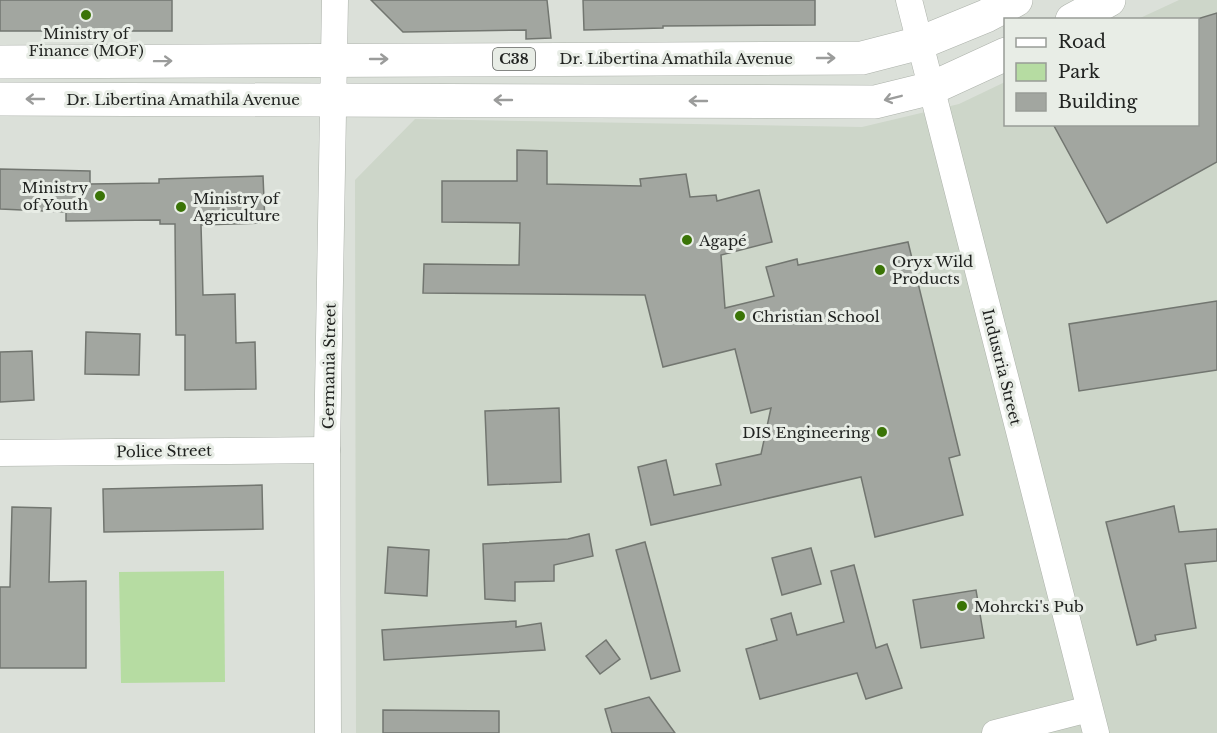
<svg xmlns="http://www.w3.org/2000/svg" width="1217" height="733" viewBox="0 0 1217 733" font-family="'Libre Baskerville',serif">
<rect width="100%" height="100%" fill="#dbe0d9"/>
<polygon fill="#cdd6c9" points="1179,0 1217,0 1217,733 356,733 355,180 415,119 862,127 959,104 1005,82 1006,124 1198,124 1198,20 1138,19"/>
<polygon fill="#b6dca2" points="224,571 225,682 121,683 119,572"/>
<g fill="#a2a6a0" stroke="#727670" stroke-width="1.5">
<rect x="0" y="0" width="172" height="31"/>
<polygon points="371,0 547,0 551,38 526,39 526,30 403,32"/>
<polygon points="583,0 815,0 815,25 663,26 663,28 584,30"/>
<polygon points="1217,13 1217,162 1107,223 1053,124 1197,124 1197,19"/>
<polygon points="517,150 547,151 547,184 641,186 640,179 686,174 690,197 716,195 717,201 759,190 772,242 721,255 725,308 774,296 766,267 797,259 798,265 908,242 960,455 949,458 963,515 875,537 861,477 651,525 638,467 666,460 674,495 721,485 716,464 761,454 771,408 751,413 735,349 663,367 645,295 423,293 424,264 519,265 520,223 442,222 442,181 517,181"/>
<polygon points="0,169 90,171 90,184 159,183 159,179 263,176 265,223 201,225 203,295 235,294 236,343 255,342 256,389 185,390 185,335 176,335 175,224 160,224 160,220 66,221 66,212 0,209"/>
<polygon points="1217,301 1217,370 1079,391 1069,324"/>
<polygon points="86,332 140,334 139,375 85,374"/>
<polygon points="32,351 34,400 0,402 0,352"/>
<polygon points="559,408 561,482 488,485 485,411"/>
<polygon points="262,485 263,529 104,532 103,489"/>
<polygon points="1174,506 1179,532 1217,529 1217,561 1185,564 1196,628 1155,635 1156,640 1137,645 1106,522"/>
<polygon points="12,507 51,508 49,582 86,581 86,668 0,668 0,587 10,587"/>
<polygon points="589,534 593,556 554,565 554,581 515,582 515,601 485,599 483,544 568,539"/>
<polygon points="645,542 680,671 651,679 616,550"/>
<polygon points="388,547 429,550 427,596 385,593"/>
<polygon points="811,548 821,584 782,595 772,558"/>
<polygon points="854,565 876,648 887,644 902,688 866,699 857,673 760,699 746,649 777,640 771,619 791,613 797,635 844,622 831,571"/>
<polygon points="976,590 984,638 921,648 913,600"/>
<polygon points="516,621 516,627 541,623 545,650 384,660 382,630"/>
<polygon points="606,640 620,659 600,674 586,656"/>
<polygon points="649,697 675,733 612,733 605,709"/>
<polygon points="383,710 499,711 499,733 383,733"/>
</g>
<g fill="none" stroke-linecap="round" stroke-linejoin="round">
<defs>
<g id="minor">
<polyline points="909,0 1096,733"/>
<polyline points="0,453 327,450"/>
<polyline points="328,733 327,450 335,0"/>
<polyline points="995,733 1089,709"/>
</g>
<g id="major">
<polyline points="1072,20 1109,0"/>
<polyline points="0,62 862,58 920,43 986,16 1016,0"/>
<polyline points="0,99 875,102 932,88 1006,54"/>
</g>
</defs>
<use href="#minor" stroke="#acb1aa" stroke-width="27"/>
<use href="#major" stroke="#acb1aa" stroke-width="34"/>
<use href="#minor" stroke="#fff" stroke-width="26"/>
<use href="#major" stroke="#fff" stroke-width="33"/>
</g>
<defs><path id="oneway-shaft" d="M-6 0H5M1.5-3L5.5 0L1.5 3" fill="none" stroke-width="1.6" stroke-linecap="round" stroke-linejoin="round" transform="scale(1.5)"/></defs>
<g stroke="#9b9c9b">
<use href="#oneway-shaft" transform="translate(826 58)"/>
<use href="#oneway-shaft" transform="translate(379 59)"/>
<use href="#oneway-shaft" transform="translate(163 61) rotate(-1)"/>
<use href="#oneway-shaft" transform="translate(893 98) rotate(166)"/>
<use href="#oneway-shaft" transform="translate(35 99) rotate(-180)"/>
<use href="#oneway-shaft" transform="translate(503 100) rotate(-180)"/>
<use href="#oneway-shaft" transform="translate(698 101) rotate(-180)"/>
</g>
<g fill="#3a7406" stroke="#e8ede6" stroke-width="2">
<circle cx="86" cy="15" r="6"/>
<circle cx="100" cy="196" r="6"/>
<circle cx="181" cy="207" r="6"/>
<circle cx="687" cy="240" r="6"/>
<circle cx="880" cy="270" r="6"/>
<circle cx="740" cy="316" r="6"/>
<circle cx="882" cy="432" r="6"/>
<circle cx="962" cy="606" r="6"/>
</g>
<g text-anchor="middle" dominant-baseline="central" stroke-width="6" stroke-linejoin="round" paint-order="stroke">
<rect fill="#e8ede6" stroke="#5d605c" stroke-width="1.5" x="493" y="48" width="42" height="22" rx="4.5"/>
<g font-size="14" font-weight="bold" fill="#212321">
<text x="514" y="59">C38</text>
</g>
<g font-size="15" fill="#212321" stroke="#e8ede6" text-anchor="start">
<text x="86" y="33" text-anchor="middle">Ministry of<tspan x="86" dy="17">Finance (MOF)</tspan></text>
<text x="88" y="187" text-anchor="end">Ministry<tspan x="88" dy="17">of Youth</tspan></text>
<text x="193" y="198">Ministry of<tspan x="193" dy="17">Agriculture</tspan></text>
<text x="699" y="240">Agapé</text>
<text x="892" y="261">Oryx Wild<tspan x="892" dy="17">Products</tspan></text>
<text x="752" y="316">Christian School</text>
<text x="870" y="432" text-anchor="end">DIS Engineering</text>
<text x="974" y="606">Mohrcki's Pub</text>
</g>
<g font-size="15" fill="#212321" stroke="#e8ede6">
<text x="676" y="58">Dr. Libertina Amathila Avenue</text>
<text x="183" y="99">Dr. Libertina Amathila Avenue</text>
<text transform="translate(329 366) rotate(-89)">Germania Street</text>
<text transform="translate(1002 367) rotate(76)">Industria Street</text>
<text transform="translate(164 451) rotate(-1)">Police Street</text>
</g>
</g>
<rect x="1004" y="18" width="195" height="108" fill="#e8ede6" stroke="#989c97" stroke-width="1.5"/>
<rect x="1016" y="38" width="30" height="9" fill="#ffffff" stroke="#989c97" stroke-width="1.5"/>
<text x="1058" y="48" font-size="18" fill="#212321">Road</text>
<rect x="1016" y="63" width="30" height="18" fill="#b6dca2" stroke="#989c97" stroke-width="1.5"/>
<text x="1058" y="78" font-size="18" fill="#212321">Park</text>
<rect x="1016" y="93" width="30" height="18" fill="#a2a6a0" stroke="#989c97" stroke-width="1.5"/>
<text x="1058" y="108" font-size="18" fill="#212321">Building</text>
</svg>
